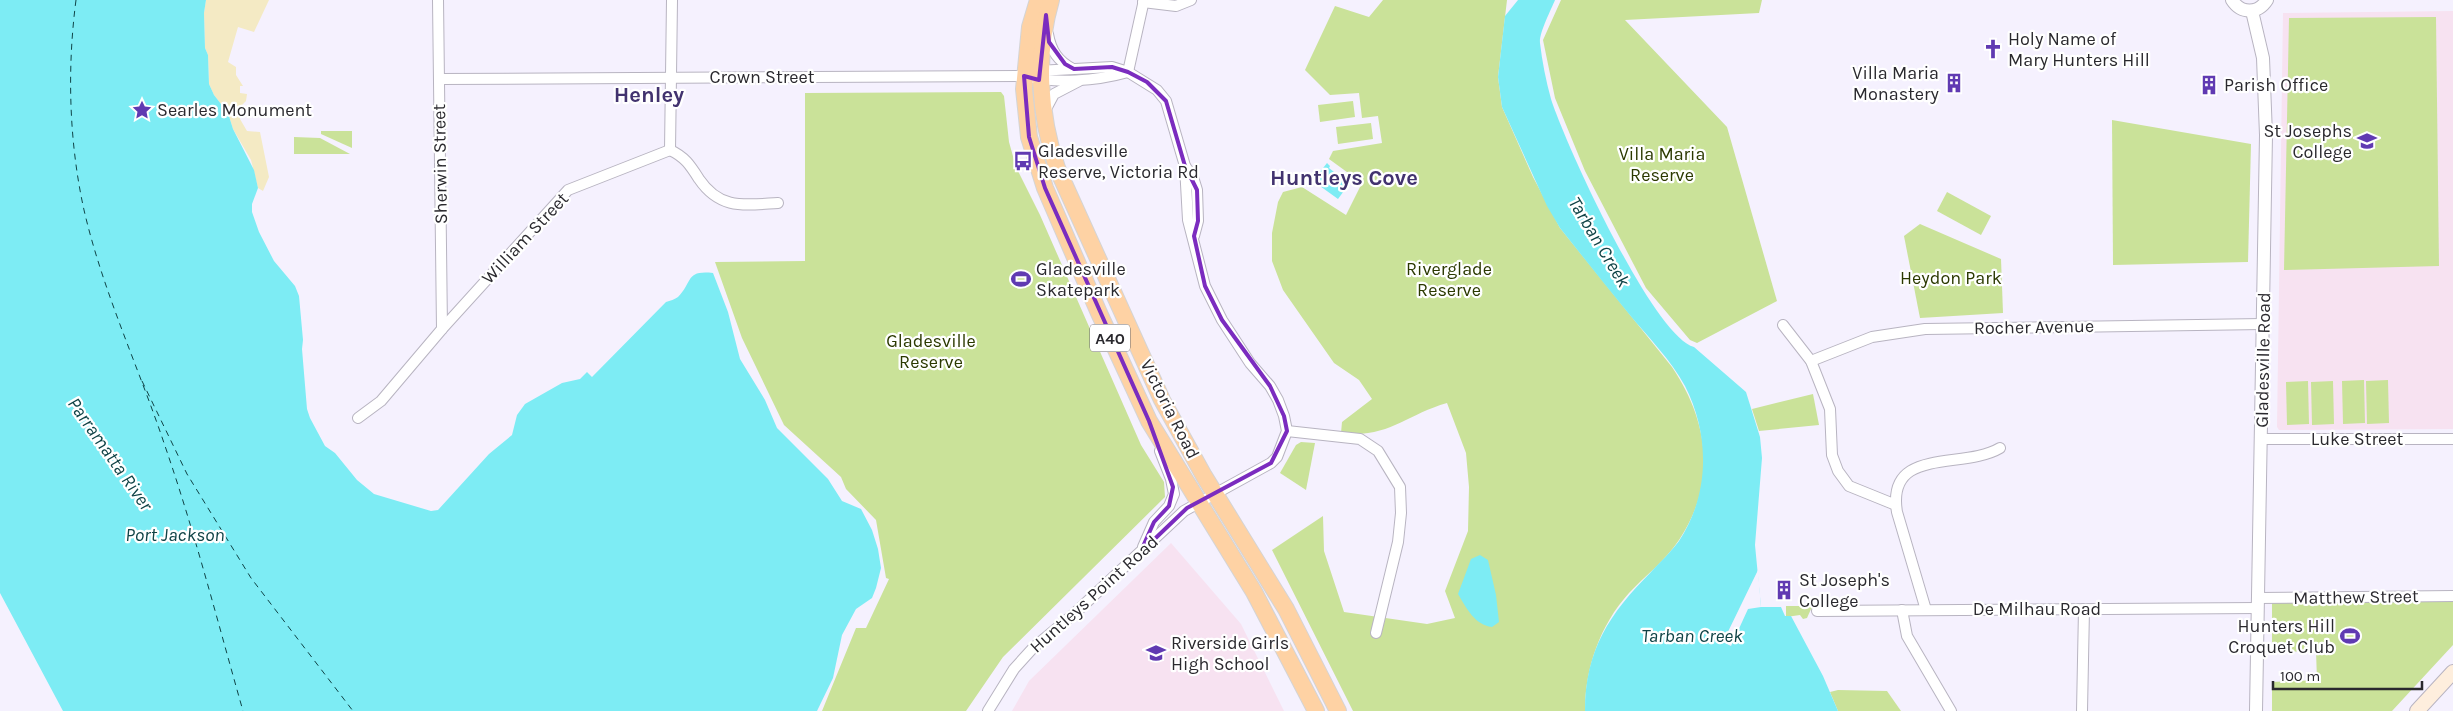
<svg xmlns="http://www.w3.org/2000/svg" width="2453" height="711" viewBox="0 0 2453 711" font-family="Karla,sans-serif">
<rect width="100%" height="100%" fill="#f5f1fe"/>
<g fill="#f7e2f1">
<polygon points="2453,11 2453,429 2279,430 2277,427 2283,13"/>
<polygon points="1171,543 1241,624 1284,711 1012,711 1029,681"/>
</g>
<g fill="#cae299">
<path d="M1383 0H1507L1498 77 1502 107 1533 177 1560 228 1672 367C1709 422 1717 483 1679 540 1666 560 1645 576 1629 593 1600 625 1585 668 1585 711H1353L1272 550 1323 516 1324 551 1344 612 1427 624 1455 618 1445 591 1468 531 1469 487 1466 453 1447 403C1405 415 1388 439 1341 433L1342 422 1372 399 1359 380 1334 363 1283 290 1272 261V233L1278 202 1283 192 1302 187 1346 215 1362 183 1329 159 1333 151 1382 143 1378 116 1362 118 1359 93 1330 95 1305 70 1335 6 1369 17Z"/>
<polygon points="1561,0 1762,0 1759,13 1625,20 1727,127 1777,301 1697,343 1690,340 1646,288 1585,171 1555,98 1543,40"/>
<polygon points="2436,17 2439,266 2284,270 2289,18"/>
<polygon points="1001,92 1004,96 1009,142 1016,167 1040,215 1141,445 1164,482 1165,497 1003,657 966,711 822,711 856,628 866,628 889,579 886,578 876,520 846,489 841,477 784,425 742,338 715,262 805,261 805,93"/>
<polygon points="1353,101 1355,117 1320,122 1318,105"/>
<polygon points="2112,120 2251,144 2248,262 2113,265"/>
<polygon points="1371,123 1373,139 1338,144 1336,127"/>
<polygon points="321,131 352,131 352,148 321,134"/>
<polygon points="294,137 320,138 350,154 294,154"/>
<polygon points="1947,192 1991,216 1981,235 1937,211"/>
<polygon points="1920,224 2001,259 2003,313 1920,318 1904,236"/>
<polygon points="2364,380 2365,423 2343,424 2342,381"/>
<polygon points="2388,380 2389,423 2367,424 2366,381"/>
<polygon points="2308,381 2309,424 2287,425 2286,382"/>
<polygon points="2333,381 2334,424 2312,425 2311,382"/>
<polygon points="1813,394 1819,425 1759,431 1752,409"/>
<polygon points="1301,442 1315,443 1306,490 1280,473 1296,445"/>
<polygon points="2453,600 2453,645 2392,711 2272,711 2272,682 2317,680 2316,651 2272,652 2272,602"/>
<polygon points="1786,606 1818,606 1818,607 1811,609 1807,618 1803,619 1800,615 1786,617"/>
<polygon points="1838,690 1887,691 1901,711 1838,711 1830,692"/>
</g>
<polygon fill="#f4eac4" points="206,0 269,0 254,32 238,27 228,62 236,67 236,75 243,86 240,86 240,93 247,94 246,101 238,109 240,119 247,131 260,132 269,177 263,191 258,188 251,160 233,129 228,113 214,95 209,84 208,55 205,48 204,13"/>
<g fill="#7decf4">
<path d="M0 0H206L204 13 205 48 208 55 209 84 214 95 228 113 233 129 254 170 258 188 252 204V212L259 232 274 261 295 286 299 296 303 340 302 349 307 409 310 418 325 446 335 453 357 480 374 494 431 511 438 510 489 454 512 435 517 415 525 404 562 383 580 379 587 372 592 377 666 302C670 301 675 299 678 297 693 282 685 270 713 273L728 312 740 359 765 400 777 428 828 479 842 501 861 509 872 530 878 549 881 568 876 588 872 598 856 609 842 635 833 678 817 711H63L0 593Z"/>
<path d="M1518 0H1555C1551 10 1539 33 1540 43 1542 61 1546 81 1551 99 1565 143 1653 336 1694 347L1746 392 1760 437 1762 458 1755 545 1761 607H1781L1785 616H1791L1823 676 1838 711H1585C1585 650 1610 613 1651 572 1660 562 1671 552 1679 541 1710 494 1710 435 1685 386 1671 360 1648 337 1629 314 1606 286 1583 257 1560 228L1547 206 1502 107 1498 77 1505 16Z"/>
<polygon points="1327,163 1330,166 1329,168 1349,184 1338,199 1313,181"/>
<path d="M1480 555 1488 560 1496 595 1499 622 1492 627C1475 625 1467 609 1458 594L1471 559Z"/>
</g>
<polygon fill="#f5f1fe" points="1758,570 1761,607 1748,609 1731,646 1723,642"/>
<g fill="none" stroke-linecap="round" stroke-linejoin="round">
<g stroke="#0f4346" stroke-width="1" stroke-dasharray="6 5" stroke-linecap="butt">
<path d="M76 0C67 69 69 142 84 210 103 292 139 368 165 446 195 533 218 623 243 711"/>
<polyline points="142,381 187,474 251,578 353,711"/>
</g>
<defs>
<g id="minor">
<polyline points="438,0 442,329"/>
<polyline points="1143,2 1176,6 1191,0"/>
<path d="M1048 34C1051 51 1058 61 1073 69"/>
<polyline points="1037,71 1112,67 1128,72 1157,90 1166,101 1185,166 1193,177 1197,190 1198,221 1194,236"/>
<polyline points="1128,72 1144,0"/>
<path d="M439 79 1024 76C1056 84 1096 81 1128 72"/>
<polyline points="1046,109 1054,94 1079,81"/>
<polyline points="670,150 672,0"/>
<path d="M670 150C685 157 690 165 699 179 720 210 744 205 778 203"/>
<polyline points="1783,325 1811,361 1830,409 1832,455 1838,471 1849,486 1896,505"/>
<polyline points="1811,361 1872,337 1925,329 2263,324"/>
<polyline points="358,418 381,401 442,329 568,190 670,150"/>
<polyline points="1287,431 1360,439 1378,451 1400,487 1401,513 1398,542 1376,633"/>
<polyline points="2261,439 2453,439"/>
<polyline points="1143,547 1154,522 1169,506 1174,494 1171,479 1160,451"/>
<polyline points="2258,598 2453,596"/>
<polyline points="1902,610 1907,636 1951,711"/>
<path d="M1926 610 1897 512C1886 446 1963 470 2000 448"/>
<polyline points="1817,611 2258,608"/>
<polyline points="988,711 1014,669 1033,648 1075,613 1184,511 1271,463 1277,457 1287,431 1284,416 1278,400 1270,386 1250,363 1222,320 1205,286 1188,220 1185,166"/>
<polyline points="2082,711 2084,609"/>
</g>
<g id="tertiary">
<path d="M2232 0C2241 14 2258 14 2267 0"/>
<polyline points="2252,11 2263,58 2266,135 2256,711"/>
</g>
<polyline id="secondary" points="2417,711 2453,672"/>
<g id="trunk">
<polyline points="1038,0 1030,27 1024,89 1029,137 1045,188 1099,313 1149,421 1254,592 1316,711"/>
<path d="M1051 0C1035 55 1039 114 1057 168L1162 400 1204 476 1286 609 1338 711"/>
</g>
</defs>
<use href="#minor" stroke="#b8b4c1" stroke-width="12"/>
<use href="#tertiary" stroke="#b8b4c1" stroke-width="14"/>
<use href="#secondary" stroke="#b8b4c1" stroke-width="16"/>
<use href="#trunk" stroke="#d4d4d5" stroke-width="18"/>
<use href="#minor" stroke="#fff" stroke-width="10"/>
<use href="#tertiary" stroke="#fff" stroke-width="12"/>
<use href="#secondary" stroke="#feeedd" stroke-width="14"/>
<use href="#trunk" stroke="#fed2a4" stroke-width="16"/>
</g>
<path fill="none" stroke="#7b2cbf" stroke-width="4" stroke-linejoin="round" d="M1046 15 1049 42 1065 64 1074 69 1112 67 1128 72 1147 82 1166 101 1185 166 1197 190 1198 221 1194 236 1205 286 1222 320 1270 386 1284 416 1287 431 1271 463 1187 508 1140 553 1154 522 1169 506 1173 487 1149 421 1045 188 1029 137 1024 76 1039 80Z"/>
<defs>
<symbol id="church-bare" viewBox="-9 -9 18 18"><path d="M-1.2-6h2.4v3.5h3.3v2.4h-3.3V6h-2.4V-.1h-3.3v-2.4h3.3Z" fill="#603ab2" stroke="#fff" stroke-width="2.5" paint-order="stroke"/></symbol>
<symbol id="building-bare" viewBox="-9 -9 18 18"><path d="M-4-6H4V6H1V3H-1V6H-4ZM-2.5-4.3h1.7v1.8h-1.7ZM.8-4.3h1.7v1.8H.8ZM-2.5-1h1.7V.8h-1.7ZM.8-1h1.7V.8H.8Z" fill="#603ab2" stroke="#fff" stroke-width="2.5" paint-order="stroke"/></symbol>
<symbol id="sight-bare" viewBox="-9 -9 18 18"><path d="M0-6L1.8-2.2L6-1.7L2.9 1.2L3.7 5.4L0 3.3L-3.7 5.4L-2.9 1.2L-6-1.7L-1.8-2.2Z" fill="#603ab2" stroke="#fff" stroke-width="2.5" paint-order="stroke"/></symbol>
<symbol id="school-bare" viewBox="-9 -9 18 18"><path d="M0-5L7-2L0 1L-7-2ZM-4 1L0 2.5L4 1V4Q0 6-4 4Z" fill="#603ab2" stroke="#fff" stroke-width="2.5" paint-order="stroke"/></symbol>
<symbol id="bus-bare" viewBox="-9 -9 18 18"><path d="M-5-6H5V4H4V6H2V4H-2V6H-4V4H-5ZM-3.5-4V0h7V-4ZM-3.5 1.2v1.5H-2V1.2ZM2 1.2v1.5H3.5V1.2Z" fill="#603ab2" stroke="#fff" stroke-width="2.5" paint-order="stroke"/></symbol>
<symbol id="stadium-bare" viewBox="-9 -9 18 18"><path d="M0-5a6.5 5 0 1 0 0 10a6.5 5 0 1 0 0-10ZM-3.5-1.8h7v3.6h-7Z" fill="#603ab2" stroke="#fff" stroke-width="2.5" paint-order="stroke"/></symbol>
</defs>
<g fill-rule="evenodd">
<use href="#church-bare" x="1979" y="35" width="28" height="28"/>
<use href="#building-bare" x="1940" y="69" width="28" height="28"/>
<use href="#building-bare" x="2195" y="71" width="28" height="28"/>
<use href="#sight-bare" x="128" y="96" width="28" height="28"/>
<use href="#school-bare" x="2353" y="127" width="28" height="28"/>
<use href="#bus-bare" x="1009" y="147" width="28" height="28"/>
<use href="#stadium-bare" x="1007" y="265" width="28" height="28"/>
<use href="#building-bare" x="1770" y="576" width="28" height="28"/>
<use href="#stadium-bare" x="2336" y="622" width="28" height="28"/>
<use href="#school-bare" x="1142" y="639" width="28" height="28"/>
</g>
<g text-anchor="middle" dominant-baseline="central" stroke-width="4.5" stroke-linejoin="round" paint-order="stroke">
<rect fill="#fff" stroke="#6a696d" stroke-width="1" x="1090" y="324.5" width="40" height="27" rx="4"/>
<g font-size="16" font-weight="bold" fill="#2a292e">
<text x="1110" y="338">A40</text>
</g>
<g font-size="18" fill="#2a292e" stroke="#fff" text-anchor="start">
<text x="2008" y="39">Holy Name of<tspan x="2008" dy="21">Mary Hunters Hill</tspan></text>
<text x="1939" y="73" text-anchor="end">Villa Maria<tspan x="1939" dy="21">Monastery</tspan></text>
<text x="2224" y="85">Parish Office</text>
<text x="157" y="110">Searles Monument</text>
<text x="2352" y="131" text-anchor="end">St Josephs<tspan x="2352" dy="21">College</tspan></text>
<text x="1038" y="151">Gladesville<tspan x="1038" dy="21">Reserve, Victoria Rd</tspan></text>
<text x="1036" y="269">Gladesville<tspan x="1036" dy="21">Skatepark</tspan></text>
<text x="1799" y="580">St Joseph's<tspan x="1799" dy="21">College</tspan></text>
<text x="2335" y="626" text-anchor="end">Hunters Hill<tspan x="2335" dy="21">Croquet Club</tspan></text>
<text x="1171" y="643">Riverside Girls<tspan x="1171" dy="21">High School</tspan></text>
</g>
<g font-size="18" fill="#2a292e" stroke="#fff">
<text x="762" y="77">Crown Street</text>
<text transform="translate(440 164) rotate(-91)">Sherwin Street</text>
<text transform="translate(525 238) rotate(-47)">William Street</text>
<text transform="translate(2034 327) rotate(-1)">Rocher Avenue</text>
<text transform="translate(2263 360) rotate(-89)">Gladesville Road</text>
<text transform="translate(1170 409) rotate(63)">Victoria Road</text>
<text x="2357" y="439">Luke Street</text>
<text transform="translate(1094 594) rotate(-42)">Huntleys Point Road</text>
<text transform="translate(2356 597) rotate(-1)">Matthew Street</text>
<text x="2037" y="609">De Milhau Road</text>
</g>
<g font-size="18" fill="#2b3900" stroke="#fff">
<text x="1662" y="154">Villa Maria<tspan x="1662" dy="21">Reserve</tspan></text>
<text x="1449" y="269">Riverglade<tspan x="1449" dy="21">Reserve</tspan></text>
<text x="1951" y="278">Heydon Park</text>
<text x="931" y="341">Gladesville<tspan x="931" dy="21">Reserve</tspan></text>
</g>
<g font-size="19" font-style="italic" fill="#0f4346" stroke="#fff">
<text transform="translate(1599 242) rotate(59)">Tarban Creek</text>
<text transform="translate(110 454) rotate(55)">Parramatta River</text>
<text x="175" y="535">Port Jackson</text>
<text x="1692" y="636">Tarban Creek</text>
</g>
<g font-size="22" font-weight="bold" fill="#42336f" stroke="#fff">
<text x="649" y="95">Henley</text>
<text x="1344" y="178">Huntleys Cove</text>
</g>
</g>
<path d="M2273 681v8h149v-8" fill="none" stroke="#2a292e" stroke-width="2.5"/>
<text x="2280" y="681" font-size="15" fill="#2a292e" stroke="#ffffff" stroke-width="4" paint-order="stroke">100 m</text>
</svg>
